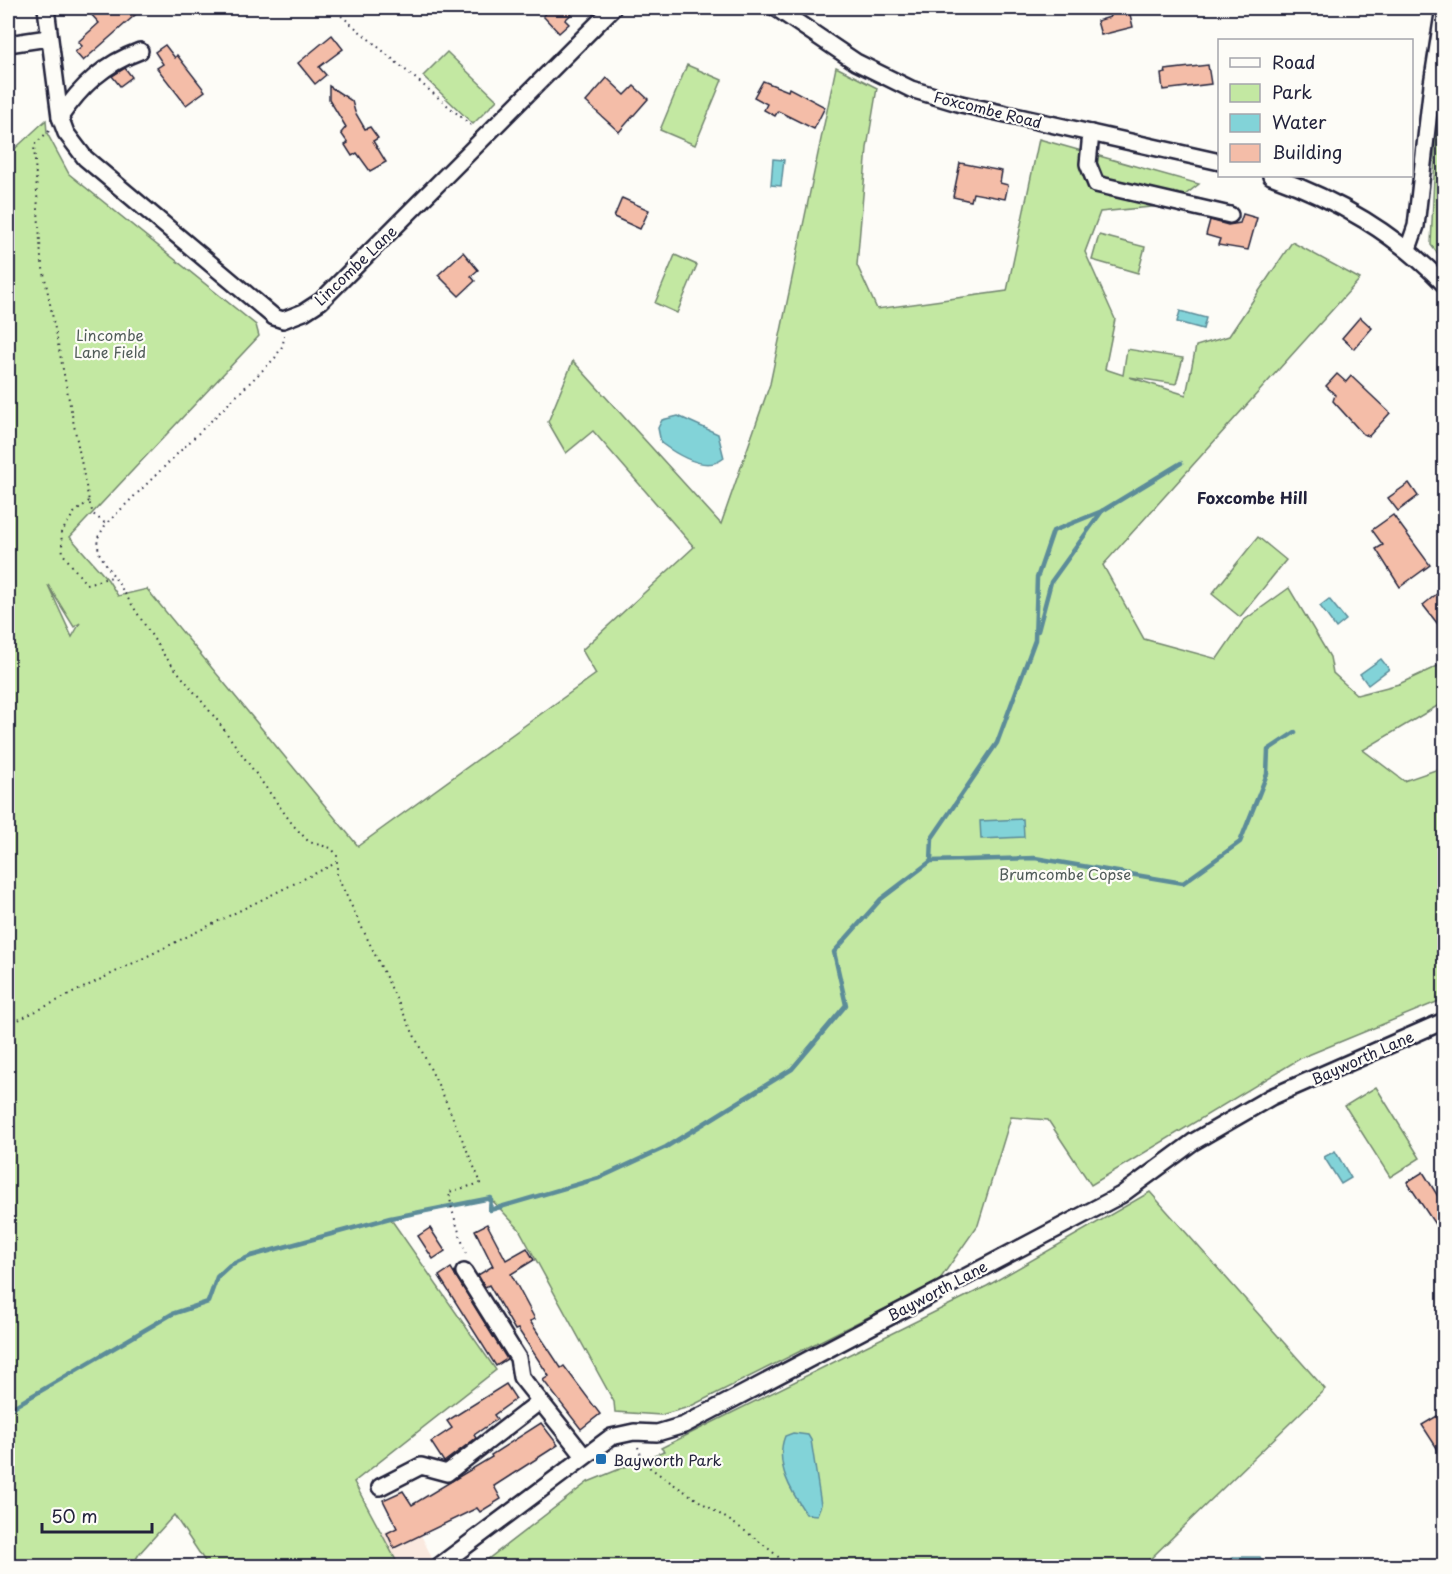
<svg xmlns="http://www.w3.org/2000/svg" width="1452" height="1574" viewBox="0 0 1452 1574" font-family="'Playpen Sans',sans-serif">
<rect width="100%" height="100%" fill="#fdfcf7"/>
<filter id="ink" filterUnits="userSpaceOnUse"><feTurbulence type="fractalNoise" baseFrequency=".0167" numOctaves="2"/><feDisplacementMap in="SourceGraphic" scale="12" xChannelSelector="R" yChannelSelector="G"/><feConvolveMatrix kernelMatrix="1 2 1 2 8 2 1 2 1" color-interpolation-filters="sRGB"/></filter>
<g filter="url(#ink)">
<polygon fill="#fae9df" points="413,1518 432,1558 422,1566 399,1566 381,1534"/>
<g fill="#c3e8a2" stroke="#72856e" stroke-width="1.5" fill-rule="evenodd">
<polygon points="1444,49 1444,262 1431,245 1438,86"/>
<polygon points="447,52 497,100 473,124 423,76"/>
<polygon points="687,65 722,80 695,145 660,130"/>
<path d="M836 67 877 88 867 148 857 265 877 309 1007 291 1039 139 1199 184 1172 205 1100 212 1085 252 1115 319 1105 369 1123 375 1127 349 1183 358 1176 384 1129 377 1186 395 1196 346 1229 336 1292 242 1360 279 1103 565 1144 639 1217 659 1243 621 1289 588 1330 657 1333 673 1357 695 1399 684 1444 663V702L1363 750 1404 781 1444 767V999L1301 1058 1091 1185 1048 1120 1011 1117 978 1225 938 1282 689 1407 661 1415 615 1412 614 1402 519 1229 491 1199 390 1218 496 1370 354 1482 399 1566H208L174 1515 139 1554 132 1566H8V155L46 120 47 133 69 174 256 325 259 336 70 537 108 580 118 596 147 589 358 846 596 674 582 650 694 547 593 431 566 453 548 422 573 361 721 524 770 384ZM48 585 74 627 80 623 72 637Z"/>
<polygon points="1099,235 1145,247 1138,273 1092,260"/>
<polygon points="675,255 697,265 677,313 655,303"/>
<polygon points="1258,537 1286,560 1240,617 1212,594"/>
<polygon points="1376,1087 1420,1158 1390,1177 1345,1106"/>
<polygon points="1150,1192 1325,1389 1143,1566 479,1566 588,1482 664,1451 661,1448 987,1286"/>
</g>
<g fill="#82d3d8" stroke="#5c8c99" stroke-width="1.5">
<polygon points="773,159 784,160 781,186 771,185"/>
<polygon points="1180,311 1206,318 1203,329 1177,322"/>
<path d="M678 416 718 434 724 458C706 473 676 454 661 443L658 428 662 420Z"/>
<polygon points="1329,599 1346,620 1336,628 1320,606"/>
<polygon points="1381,659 1389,669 1368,685 1360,674"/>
<polygon points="1023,819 1024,837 981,839 980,821"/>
<polygon points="1335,1151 1351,1178 1341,1184 1324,1157"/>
<path d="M793 1433 808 1435 811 1440 821 1505 817 1515 806 1514C791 1491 774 1464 785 1436Z"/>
<polygon points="1233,1557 1260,1557 1266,1566 1228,1566"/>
</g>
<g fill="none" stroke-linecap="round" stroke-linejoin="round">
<g stroke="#5c8c99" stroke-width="4.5">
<polyline points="1038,631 1051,582 1102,511"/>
<polyline points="931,861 932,838 997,743 1035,640 1037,578 1053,531 1102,511 1181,463"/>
<polyline points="8,1410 172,1314 208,1302 217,1277 230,1265 251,1256 390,1218 491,1198 490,1210 599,1178 666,1147 792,1069 846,1005 834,952 881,899 931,861 1035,858 1183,883 1240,842 1267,774 1268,750 1295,732"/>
</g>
</g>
<g fill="#f4bda8" stroke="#22223b" stroke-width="1.5">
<polygon points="96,8 143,8 83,61 75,52 82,46 78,42 99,23 90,13"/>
<polygon points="540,8 578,8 565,20 569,24 559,33 543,16 545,14"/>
<polygon points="1108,8 1125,8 1126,11 1129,10 1133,27 1101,35 1097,21 1110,17"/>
<polygon points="332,35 343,49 319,67 326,75 315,84 298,63"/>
<polygon points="165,45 175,58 177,55 205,91 186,105 157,68 163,64 155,52"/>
<polygon points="1208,65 1211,84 1163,90 1161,74 1166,73 1165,70"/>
<polygon points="125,68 132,77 120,86 112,76"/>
<polygon points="607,78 625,95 634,86 648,99 619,132 586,102"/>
<polygon points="763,81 788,91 789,88 825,107 814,129 778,111 775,116 764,110 767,104 754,97"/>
<polygon points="329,86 352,101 355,112 365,129 370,127 378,138 373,141 386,162 370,171 357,153 352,156 345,145 348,143 341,133 346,127 329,99"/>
<polygon points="960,163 1002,171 1000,183 1008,185 1005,199 973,193 971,201 953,197"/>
<polygon points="622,198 649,210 640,229 614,217"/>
<polygon points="1243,214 1257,218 1248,250 1218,245 1220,239 1206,235 1210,220 1228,225 1240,223"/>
<polygon points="463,252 478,270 471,276 475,281 459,296 438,275"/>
<polygon points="1360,317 1372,328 1354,349 1342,338"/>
<polygon points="1337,374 1346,382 1351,376 1390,413 1369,436 1363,434 1333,401 1335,395 1326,386"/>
<polygon points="1409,483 1418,496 1398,511 1388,498"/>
<polygon points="1393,515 1430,565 1400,587 1376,549 1383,545 1372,530"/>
<polygon points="1444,588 1444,632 1423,605"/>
<polygon points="1423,1172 1444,1206 1444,1238 1407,1182"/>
<polygon points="487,1224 506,1260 527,1248 534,1260 511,1274 535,1319 530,1321 561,1368 564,1366 600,1414 581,1429 543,1380 549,1376 518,1329 515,1330 489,1285 485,1287 478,1275 493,1266 475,1230"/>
<polygon points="430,1228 445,1251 433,1259 418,1236"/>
<polygon points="451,1268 507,1359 496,1366 439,1276"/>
<polygon points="506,1384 516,1399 494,1415 497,1419 474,1435 476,1438 444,1462 431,1442 452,1428 447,1421"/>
<polygon points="1437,1416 1444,1427 1444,1459 1422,1425"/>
<polygon points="541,1423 558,1445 494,1486 501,1499 480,1512 477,1508 394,1548 387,1533 397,1528 383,1500 403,1491 412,1505 492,1457 491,1455"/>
</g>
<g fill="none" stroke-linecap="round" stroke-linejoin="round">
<defs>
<g id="minor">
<polyline points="46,8 60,117 66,133 85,158 274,317 283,320 304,312 321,301 613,8"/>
<polyline points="776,8 856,62 911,89 961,104 1220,162"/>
<polyline points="8,44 48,38"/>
<path d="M60 117C81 86 104 64 140 51"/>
<polyline points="1091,133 1088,164 1096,184 1230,215"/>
<path d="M1271 176C1338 200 1395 233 1444 284"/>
<polyline points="1408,249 1416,226 1432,84 1444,8"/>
<polyline points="464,1272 518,1358 521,1377 584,1456"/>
<polyline points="380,1487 421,1466 447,1473 539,1402"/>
<polyline points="439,1566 611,1437 634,1432 657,1433 684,1425 1121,1195 1193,1142 1271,1097 1444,1021"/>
</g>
</defs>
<use href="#minor" stroke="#22223b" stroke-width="20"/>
<g stroke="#22223b" stroke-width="2" stroke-dasharray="1.5 4.5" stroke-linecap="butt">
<polyline points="332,8 473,127"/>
<polyline points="49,131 34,145 41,258 89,501 93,514 106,524"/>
<polyline points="1437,177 1444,179"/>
<polyline points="284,335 283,345 275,358 106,524 97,539 99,553 164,655 217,720 293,825 309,842 331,848 337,855 337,876 444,1097 481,1183 449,1192 452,1210 467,1257"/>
<polyline points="89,501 74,513 61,533 63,554 86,584 112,577"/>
<polyline points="8,1025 336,863"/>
<path d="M638 1447 644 1463C690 1499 746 1525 788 1566"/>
</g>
<use href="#minor" stroke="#fdfcf7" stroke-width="15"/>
</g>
</g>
<rect fill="#1f6fb2" stroke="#fdfcf7" stroke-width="2" x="595" y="1453" width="12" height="12" rx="3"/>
<g text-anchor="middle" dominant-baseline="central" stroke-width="4.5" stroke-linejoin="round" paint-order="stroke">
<g font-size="15" fill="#22223b" stroke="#fdfcf7">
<text transform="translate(988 109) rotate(14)">Foxcombe Road</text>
<text transform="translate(355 265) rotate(-44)">Lincombe Lane</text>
<text transform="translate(1362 1057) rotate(-24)">Bayworth Lane</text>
<text transform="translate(937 1290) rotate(-28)">Bayworth Lane</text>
</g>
<g font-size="15" fill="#525d5a" stroke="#fdfcf7">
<text x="110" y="334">Lincombe<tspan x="110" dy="17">Lane Field</tspan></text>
<text x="1065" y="873">Brumcombe Copse</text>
</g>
<g font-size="15" fill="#22223b" stroke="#fdfcf7" text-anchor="start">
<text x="613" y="1459">Bayworth Park</text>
</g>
<g font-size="16" font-weight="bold" fill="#22223b" stroke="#fdfcf7">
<text x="1252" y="497">Foxcombe Hill</text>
</g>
</g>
<rect width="1452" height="1574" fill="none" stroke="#fdfcf7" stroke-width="30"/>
<rect x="15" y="15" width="1422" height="1544" fill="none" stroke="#22223b" stroke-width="2" filter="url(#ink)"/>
<rect x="1218" y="39" width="195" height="138" fill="#fdfcf7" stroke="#a5a5ac" stroke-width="1.5"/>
<rect x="1230" y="58" width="30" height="9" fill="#fdfcf7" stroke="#a5a5ac" stroke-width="1.5"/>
<text x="1272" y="69" font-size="18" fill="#22223b">Road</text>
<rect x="1230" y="84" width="30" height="18" fill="#c3e8a2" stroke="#a5a5ac" stroke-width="1.5"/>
<text x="1272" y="99" font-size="18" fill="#22223b">Park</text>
<rect x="1230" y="114" width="30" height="18" fill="#82d3d8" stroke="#a5a5ac" stroke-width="1.5"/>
<text x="1272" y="129" font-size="18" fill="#22223b">Water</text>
<rect x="1230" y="144" width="30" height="18" fill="#f4bda8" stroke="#a5a5ac" stroke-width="1.5"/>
<text x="1272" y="159" font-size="18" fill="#22223b">Building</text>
<path d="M42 1523v9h110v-9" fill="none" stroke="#22223b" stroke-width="3"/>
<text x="51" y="1523" font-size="18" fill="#22223b" stroke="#fdfcf7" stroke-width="4.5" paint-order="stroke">50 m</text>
</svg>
